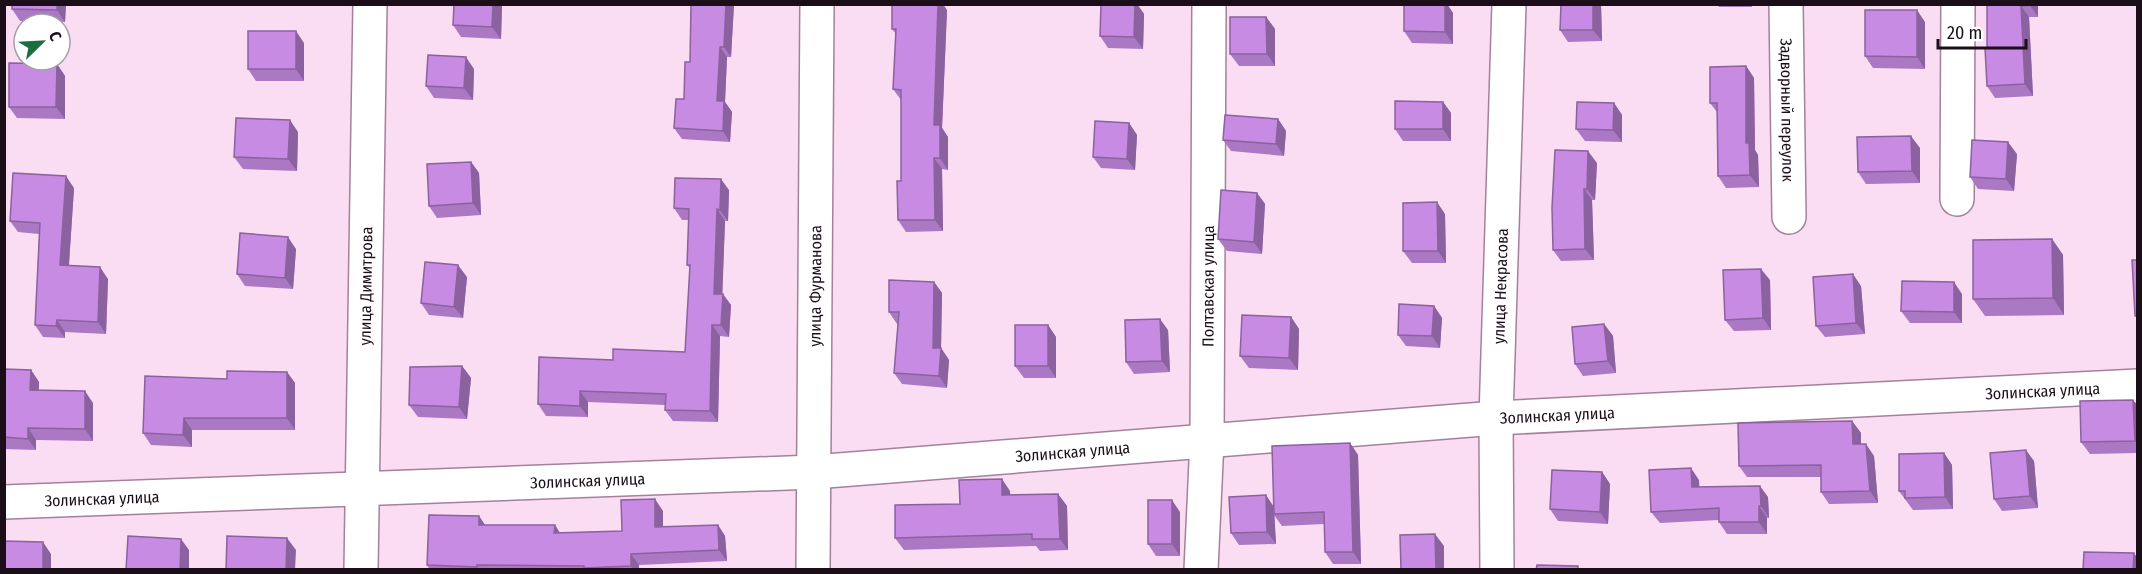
<svg xmlns="http://www.w3.org/2000/svg" width="2142" height="574" viewBox="0 0 2142 574" font-family="'Fira Sans Condensed',sans-serif">
<rect width="100%" height="100%" fill="#fbddf3"/>
<g fill="none" stroke-linecap="round" stroke-linejoin="round">
<defs>
<g id="minor">
<path id="s1" d="M1786 4 1789 217"/>
<polyline points="1957,199 1958,4"/>
<path id="s2" d="M4 502 814 472 1496 418 2138 386"/>
<path id="s3" d="M361 570 370 4"/>
<path id="s4" d="M813 570 817 4"/>
<path id="s5" d="M1201 570 1207 440 1209 4"/>
<path id="s6" d="M1497 570 1496 418 1509 4"/>
</g>
</defs>
<use href="#minor" stroke="#a4819b" stroke-width="36"/>
<use href="#minor" stroke="#fff" stroke-width="33"/>
</g>
<g fill="#ab78c3">
<polygon points="66,4 65,22 20,21 12,9"/>
<polygon points="502,4 501,39 461,37 453,25"/>
<polygon points="677,4 734,4 731,57 727,57 725,102 732,112 730,142 682,139 674,128 684,99 690,62 691,6"/>
<polygon points="1101,4 1137,4 1144,14 1143,49 1108,48 1100,36"/>
<polygon points="1404,4 1447,4 1453,13 1453,44 1412,43 1404,31"/>
<polygon points="1601,4 1602,41 1568,42 1560,30"/>
<polygon points="1717,4 1752,4 1752,7 1719,7"/>
<polygon points="1987,4 2038,4 2038,17 2029,17 2033,96 1995,98 1987,86"/>
<polygon points="947,10 942,128 948,137 948,170 942,169 943,231 906,232 898,220 901,181 901,100 893,89 896,34 892,29"/>
<polygon points="1266,17 1275,29 1275,66 1239,66 1230,54"/>
<polygon points="1925,22 1925,69 1873,68 1865,56"/>
<polygon points="304,43 304,81 256,81 248,69"/>
<polygon points="57,64 65,76 65,119 17,118 9,107"/>
<polygon points="1746,66 1754,78 1755,150 1758,155 1759,187 1726,188 1718,176 1717,112 1710,103"/>
<polygon points="474,69 473,100 434,98 426,86"/>
<polygon points="1443,102 1451,113 1451,141 1403,141 1395,129"/>
<polygon points="1614,103 1622,115 1622,142 1585,141 1576,129"/>
<polygon points="1278,119 1286,131 1284,156 1231,151 1223,140"/>
<polygon points="1129,123 1137,135 1135,170 1101,168 1093,157"/>
<polygon points="298,132 297,171 243,169 234,157"/>
<polygon points="1920,148 1920,183 1866,184 1858,172"/>
<polygon points="2017,154 2014,191 1978,189 1970,177"/>
<polygon points="471,162 479,173 481,215 437,218 429,206"/>
<polygon points="1597,163 1595,200 1592,200 1594,260 1561,261 1553,250"/>
<polygon points="74,188 69,266 108,279 106,334 65,332 65,338 43,337 35,325 39,234 18,232 10,221"/>
<polygon points="729,190 728,221 725,221 722,294 731,305 729,337 720,336 718,422 673,421 665,410 665,405 588,402 588,417 546,416 538,404 613,360 685,352 690,268 687,265 689,220 682,220 674,208"/>
<polygon points="1257,193 1265,204 1262,254 1227,251 1218,239"/>
<polygon points="1445,214 1446,263 1412,263 1403,251"/>
<polygon points="2052,239 2063,255 2064,315 1985,316 1973,299"/>
<polygon points="296,249 293,289 245,286 237,274"/>
<polygon points="467,277 463,318 429,315 421,303"/>
<polygon points="1770,280 1771,330 1734,331 1725,320"/>
<polygon points="934,282 942,293 941,348 949,360 947,388 902,384 894,373 898,324 897,324 889,312"/>
<polygon points="1861,286 1865,334 1825,337 1816,326"/>
<polygon points="1962,294 1962,323 1910,323 1901,311"/>
<polygon points="1434,306 1442,318 1440,348 1406,346 1398,335"/>
<polygon points="1291,317 1299,329 1298,370 1249,368 1240,356"/>
<polygon points="1604,324 1613,336 1616,373 1583,376 1575,364"/>
<polygon points="1048,325 1056,337 1056,378 1024,378 1015,366"/>
<polygon points="1168,330 1170,372 1134,374 1126,362"/>
<polygon points="462,366 471,378 467,419 418,417 409,405"/>
<polygon points="4,369 31,370 39,382 39,390 93,403 93,441 36,440 36,450 4,449"/>
<polygon points="287,372 295,383 295,430 192,430 192,447 151,445 143,433 227,379"/>
<polygon points="2138,406 2138,453 2090,454 2081,442"/>
<polygon points="1852,421 1861,433 1861,444 1874,456 1878,503 1829,504 1821,492 1821,477 1747,477 1739,466"/>
<polygon points="1350,443 1358,455 1361,564 1333,564 1325,552 1324,524 1282,526 1274,515 1276,544 1239,545 1231,533 1273,506"/>
<polygon points="1944,453 1952,465 1953,509 1913,510 1899,491"/>
<polygon points="2034,461 2038,508 2002,511 1994,499"/>
<polygon points="1602,472 1610,484 1608,524 1558,521 1550,509"/>
<polygon points="1699,480 1699,487 1768,497 1769,518 1767,518 1767,534 1727,534 1719,522 1719,520 1660,523 1651,512"/>
<polygon points="1010,491 1010,495 1058,494 1067,506 1068,550 1040,551 1036,546 904,550 895,538 960,504"/>
<polygon points="663,511 663,527 718,525 725,536 727,561 639,565 639,570 430,570 427,565 479,516 485,525 555,525 560,533 622,531"/>
<polygon points="1180,512 1180,556 1156,556 1148,544"/>
</g>
<g fill="#8b619f">
<polygon points="57,4 66,4 65,22 57,10"/>
<polygon points="493,4 502,4 501,39 492,27"/>
<polygon points="726,4 734,4 731,57 724,47"/>
<polygon points="938,4 943,4 947,10 942,128 948,137 948,170 940,158 934,125"/>
<polygon points="1135,4 1137,4 1144,14 1143,49 1134,37"/>
<polygon points="1445,4 1447,4 1453,13 1453,44 1445,32"/>
<polygon points="1593,4 1601,4 1602,41 1593,30"/>
<polygon points="2030,4 2038,4 2038,17 2030,5"/>
<polygon points="2021,6 2029,17 2033,96 2025,84"/>
<polygon points="1917,10 1925,22 1925,69 1917,57"/>
<polygon points="1266,17 1275,29 1275,66 1267,54"/>
<polygon points="296,31 304,43 304,81 296,69"/>
<polygon points="720,47 727,57 725,102 732,112 730,142 723,131 717,101"/>
<polygon points="466,57 474,69 473,100 464,88"/>
<polygon points="57,64 65,76 65,119 56,107"/>
<polygon points="1746,66 1754,78 1755,150 1758,155 1759,187 1750,175 1746,143"/>
<polygon points="1443,102 1451,113 1451,141 1443,129"/>
<polygon points="1614,103 1622,115 1622,142 1613,130"/>
<polygon points="1278,119 1286,131 1284,156 1276,144"/>
<polygon points="290,120 298,132 297,171 288,159"/>
<polygon points="1129,123 1137,135 1135,170 1127,159"/>
<polygon points="1911,136 1920,148 1920,183 1912,171"/>
<polygon points="2008,142 2017,154 2014,191 2006,179"/>
<polygon points="1588,151 1597,163 1595,200 1587,189"/>
<polygon points="934,158 942,169 943,231 935,220"/>
<polygon points="471,162 479,173 481,215 473,203"/>
<polygon points="66,176 74,188 68,277 60,265"/>
<polygon points="721,179 729,190 728,221 720,210"/>
<polygon points="1584,189 1592,200 1594,260 1585,249"/>
<polygon points="1257,193 1265,204 1262,254 1254,242"/>
<polygon points="1437,202 1445,214 1446,263 1438,251"/>
<polygon points="717,209 725,221 722,305 714,294"/>
<polygon points="288,237 296,249 293,289 285,278"/>
<polygon points="2052,239 2063,255 2064,315 2053,298"/>
<polygon points="458,265 467,277 463,318 454,307"/>
<polygon points="100,267 108,279 106,334 98,322"/>
<polygon points="1761,269 1770,280 1771,330 1763,318"/>
<polygon points="1853,274 1861,286 1865,334 1856,323"/>
<polygon points="934,282 942,293 941,350 941,348 949,360 947,388 939,376 933,348"/>
<polygon points="1954,282 1962,294 1962,323 1954,312"/>
<polygon points="723,294 731,305 729,337 721,325"/>
<polygon points="1434,306 1442,318 1440,348 1432,336"/>
<polygon points="1291,317 1299,329 1298,370 1289,358"/>
<polygon points="1160,319 1168,330 1170,372 1162,361"/>
<polygon points="57,320 65,332 65,338 56,326"/>
<polygon points="1604,324 1613,336 1616,373 1608,361"/>
<polygon points="712,325 720,336 718,422 710,411"/>
<polygon points="1048,325 1056,337 1056,378 1048,366"/>
<polygon points="462,366 471,378 467,419 459,407"/>
<polygon points="31,370 39,382 38,402 30,390"/>
<polygon points="287,372 295,383 295,430 287,418"/>
<polygon points="85,391 93,403 93,441 85,429"/>
<polygon points="580,391 588,402 588,417 580,406"/>
<polygon points="2133,400 2138,406 2138,445 2135,441"/>
<polygon points="184,418 192,430 192,447 183,435"/>
<polygon points="1852,421 1861,433 1861,456 1853,444"/>
<polygon points="28,428 36,440 36,450 28,439"/>
<polygon points="1350,443 1358,455 1361,564 1353,552"/>
<polygon points="1866,444 1874,456 1878,503 1870,491"/>
<polygon points="2026,450 2034,461 2038,508 2030,496"/>
<polygon points="1944,453 1952,465 1953,509 1945,497"/>
<polygon points="1691,468 1699,480 1700,499 1692,487"/>
<polygon points="1602,472 1610,484 1608,524 1600,512"/>
<polygon points="1002,479 1010,491 1011,507 1002,495"/>
<polygon points="1760,486 1768,497 1769,518 1761,506"/>
<polygon points="1058,494 1067,506 1068,550 1060,539"/>
<polygon points="1266,495 1274,507 1276,544 1267,532"/>
<polygon points="655,499 663,511 663,539 655,527"/>
<polygon points="1172,500 1180,512 1180,556 1172,544"/>
<polygon points="1759,506 1767,518 1767,534 1759,522"/>
<polygon points="479,516 487,528 479,525"/>
<polygon points="555,525 562,537 554,533"/>
<polygon points="718,525 725,536 727,561 719,550"/>
<polygon points="1435,534 1444,546 1444,570 1436,570"/>
<polygon points="287,538 296,550 295,570 286,570"/>
<polygon points="181,539 189,550 189,570 180,570"/>
<polygon points="43,542 51,554 51,570 43,570"/>
<polygon points="2134,553 2138,559 2138,570 2133,570"/>
<polygon points="631,554 639,565 639,570 633,570 631,566"/>
</g>
<g fill="#c78be3" stroke="#8b619f" stroke-width="1.5">
<polygon points="12,4 57,4 57,10 12,9"/>
<polygon points="454,4 493,4 492,27 453,25"/>
<polygon points="691,4 726,4 724,47 720,47 717,101 724,101 723,131 674,128 676,99 684,99 685,62 690,62"/>
<polygon points="892,4 938,4 934,125 940,125 940,158 934,158 935,220 898,220 897,181 901,181 901,90 893,89 896,29 892,29"/>
<polygon points="1101,4 1135,4 1134,37 1100,36"/>
<polygon points="1404,4 1445,4 1445,32 1404,31"/>
<polygon points="1561,4 1593,4 1593,30 1560,30"/>
<polygon points="1987,4 2030,4 2030,5 2021,6 2025,84 1987,86 1985,48 1987,48"/>
<polygon points="1865,10 1917,10 1917,57 1865,56"/>
<polygon points="1230,17 1266,17 1267,54 1230,54"/>
<rect x="248" y="31" width="48" height="38"/>
<polygon points="428,55 466,57 464,88 426,86"/>
<polygon points="9,63 57,64 56,107 9,107"/>
<polygon points="1746,66 1746,143 1749,143 1750,175 1718,176 1717,103 1710,103 1710,67"/>
<polygon points="1395,101 1443,102 1443,129 1395,129"/>
<polygon points="1577,102 1614,103 1613,130 1576,129"/>
<polygon points="1225,115 1278,119 1276,144 1223,140"/>
<polygon points="236,118 290,120 288,159 234,157"/>
<polygon points="1095,121 1129,123 1127,159 1093,157"/>
<polygon points="1911,136 1912,171 1858,172 1857,137"/>
<polygon points="1972,140 2008,142 2006,179 1970,177"/>
<polygon points="1555,150 1588,151 1587,189 1584,189 1585,249 1553,250 1552,208"/>
<polygon points="471,162 473,203 429,206 427,164"/>
<polygon points="13,173 66,176 60,265 100,267 98,322 57,320 56,326 35,325 40,223 10,221"/>
<polygon points="675,178 721,179 720,210 717,209 714,294 723,294 721,325 712,325 710,411 665,410 666,394 580,391 580,406 538,404 539,357 613,360 613,349 685,352 690,265 687,265 689,209 674,208"/>
<polygon points="1221,190 1257,193 1254,242 1218,239"/>
<polygon points="1437,202 1438,251 1403,251 1403,203"/>
<polygon points="240,233 288,237 285,278 237,274"/>
<polygon points="2052,239 2053,298 1973,299 1973,240"/>
<polygon points="2132,260 2138,260 2138,316 2135,316"/>
<polygon points="425,262 458,265 454,307 421,303"/>
<polygon points="1761,269 1763,318 1725,320 1723,270"/>
<polygon points="1853,274 1856,323 1816,326 1813,277"/>
<polygon points="889,280 934,282 933,348 941,348 939,376 894,373 899,312 889,312"/>
<polygon points="1902,281 1954,282 1954,312 1901,311"/>
<polygon points="1399,304 1434,306 1432,336 1398,335"/>
<polygon points="1242,315 1291,317 1289,358 1240,356"/>
<polygon points="1160,319 1162,361 1126,362 1125,320"/>
<polygon points="1604,324 1608,361 1575,364 1572,327"/>
<rect x="1015" y="325" width="33" height="41"/>
<polygon points="462,366 459,407 409,405 410,367"/>
<polygon points="4,369 31,370 30,390 85,391 85,429 28,428 28,439 4,437"/>
<polygon points="227,371 287,372 287,418 184,418 183,435 143,433 145,376 227,379"/>
<polygon points="2133,400 2135,441 2081,442 2080,401"/>
<polygon points="1852,421 1853,444 1866,444 1870,491 1821,492 1821,465 1739,466 1738,423"/>
<polygon points="1350,443 1353,552 1325,552 1324,512 1274,514 1272,446"/>
<polygon points="2026,450 2030,496 1994,499 1990,453"/>
<polygon points="1944,453 1945,497 1905,498 1905,491 1899,491 1899,454"/>
<polygon points="1691,468 1692,487 1760,486 1761,506 1759,506 1759,522 1719,522 1719,508 1651,512 1649,470"/>
<polygon points="1552,470 1602,472 1600,512 1550,509"/>
<polygon points="1002,479 1002,495 1058,494 1060,539 1032,539 1032,534 895,538 895,505 960,504 959,480"/>
<polygon points="1266,495 1267,532 1231,533 1229,497"/>
<polygon points="655,499 655,527 718,525 719,550 631,554 631,566 584,568 584,566 477,565 477,567 427,565 429,515 479,516 479,525 555,525 554,533 622,531 621,500"/>
<rect x="1148" y="500" width="24" height="44"/>
<polygon points="1435,534 1436,570 1401,570 1400,535"/>
<polygon points="128,536 181,539 180,570 126,570"/>
<polygon points="227,536 287,538 286,570 226,570"/>
<polygon points="4,541 43,542 43,570 4,570"/>
<polygon points="2084,552 2134,553 2133,570 2083,570"/>
<polygon points="1537,565 1578,566 1578,570 1536,570"/>
</g>
<g text-anchor="middle" dominant-baseline="central" stroke-width="6" stroke-linejoin="round" paint-order="stroke">
<g font-size="16" fill="#1b0e18" stroke="#fff">
<text stroke="none"><textPath href="#s1" startOffset="106">Задворный переулок</textPath></text>
<text stroke="none"><textPath href="#s3" startOffset="284">улица Димитрова</textPath></text>
<text stroke="none"><textPath href="#s4" startOffset="284">улица Фурманова</textPath></text>
<text stroke="none"><textPath href="#s5" startOffset="284">Полтавская улица</textPath></text>
<text stroke="none"><textPath href="#s6" startOffset="284">улица Некрасова</textPath></text>
<text stroke="none"><textPath href="#s2" startOffset="2042">Золинская улица</textPath></text>
<text stroke="none"><textPath href="#s2" startOffset="1556">Золинская улица</textPath></text>
<text stroke="none"><textPath href="#s2" startOffset="1070">Золинская улица</textPath></text>
<text stroke="none"><textPath href="#s2" startOffset="584">Золинская улица</textPath></text>
<text stroke="none"><textPath href="#s2" startOffset="98">Золинская улица</textPath></text>
</g>
</g>
<rect width="2142" height="574" fill="none" stroke="#1b0e18" stroke-width="12"/>
<g transform="translate(42 42) rotate(66)"><circle r="28" fill="#ffffff" stroke="#a49fa3" stroke-width="1.5"/>
<path d="M0-4.5L10 22L0 15L-10 22Z" fill="#1a6f41"/>
<text y="-9" font-size="16" font-weight="bold" text-anchor="middle" fill="#1b0e18">С</text>
</g>
<path d="M1938 39v9h88v-9" fill="none" stroke="#1b0e18" stroke-width="3"/>
<text x="1947" y="39" font-size="18" fill="#1b0e18" stroke="#ffffff" stroke-width="4.5" paint-order="stroke">20 m</text>
</svg>
